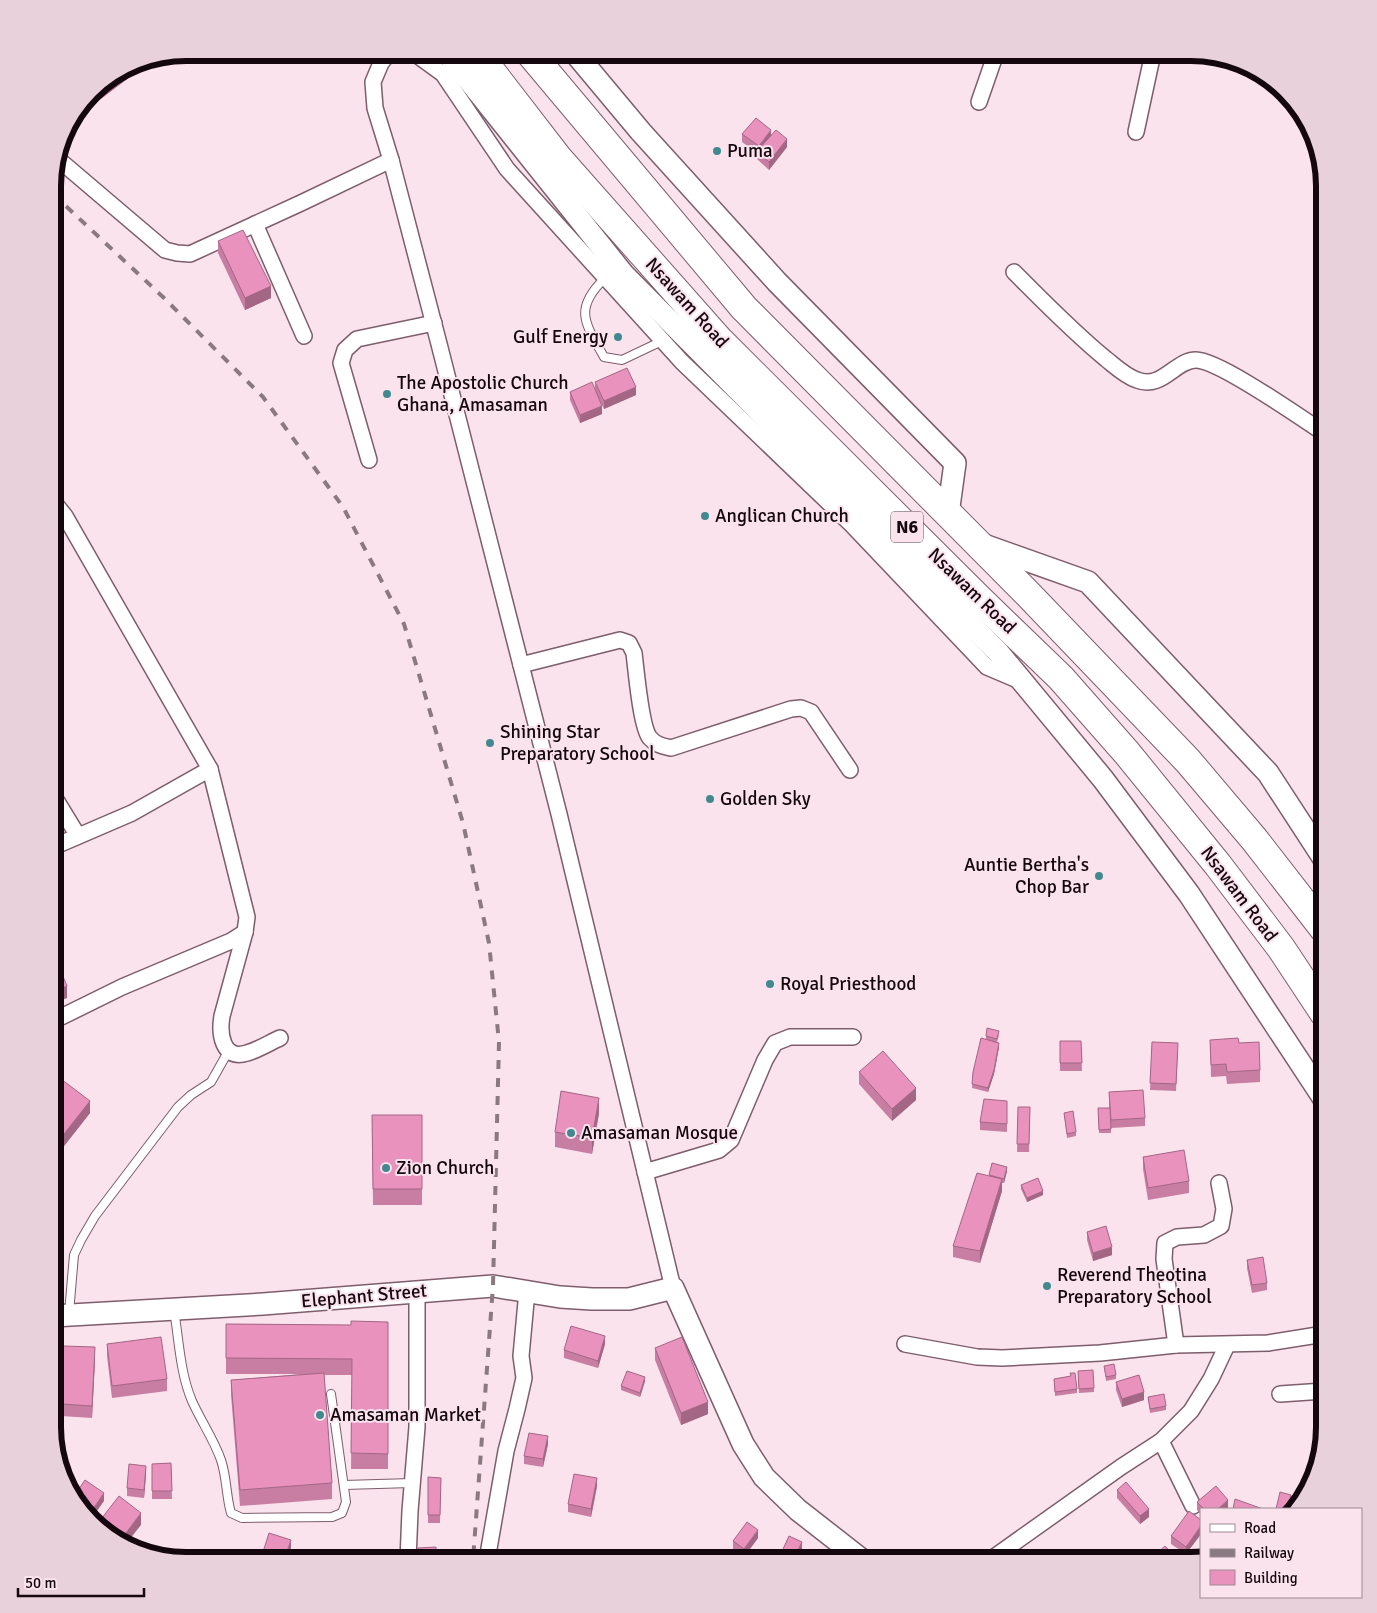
<svg xmlns="http://www.w3.org/2000/svg" width="1377" height="1613" viewBox="0 0 1377 1613" font-family="Signika,sans-serif">
<rect width="100%" height="100%" fill="#fae3ed"/>
<g fill="none" stroke-linecap="round" stroke-linejoin="round">
<defs>
<g id="lane">
<path d="M605 278C573 309 585 323 604 357L622 360 662 341"/>
<path d="M174 1310C179 1340 180 1373 192 1401 201 1421 214 1440 221 1460 227 1478 226 1496 231 1513L242 1518 332 1517 342 1513 346 1502 331 1394"/>
<polyline points="69,1313 74,1255 81,1240 95,1216 178,1107 191,1095 211,1082 229,1050"/>
<polyline points="344,1485 412,1483"/>
</g>
<g id="street">
<polyline points="389,53 381,63 373,82 375,108 391,160 438,340 559,814 673,1288"/>
<polyline points="414,53 443,74 507,169 682,362 852,525 987,667 1020,681"/>
<polyline points="979,102 996,53"/>
<polyline points="1136,132 1153,53"/>
<polyline points="58,159 165,250 177,253 190,254 301,203 391,160"/>
<polyline points="255,224 304,336"/>
<path d="M1014 272C1044 302 1073 332 1106 359 1115 366 1125 376 1137 380 1162 390 1175 360 1196 360 1219 360 1301 418 1324 433"/>
<polyline points="369,460 341,363 345,350 357,339 434,323"/>
<path d="M53 501 65 516 210 769 247 917 245 932 222 1016C219 1033 222 1061 247 1053 258 1050 269 1043 280 1038"/>
<path d="M521 665 620 640 629 643 634 653C636 669 641 728 650 738 656 745 663 746 671 748L791 709 801 708 811 712 850 770"/>
<polyline points="53,795 78,836"/>
<polyline points="53,847 132,813 210,769"/>
<polyline points="53,1021 122,987 231,941 245,932"/>
<polyline points="645,1172 719,1150 731,1140 765,1060 775,1043 790,1037 853,1037"/>
<polyline points="905,1344 977,1357 1002,1358 1100,1353 1176,1345 1268,1343 1324,1334"/>
<polyline points="1176,1345 1164,1259 1165,1243 1177,1237 1204,1235 1221,1226 1224,1209 1219,1183"/>
<polyline points="1280,1394 1324,1391"/>
<polyline points="1161,1441 1193,1506"/>
<polyline points="408,1560 410,1511 417,1427 417,1291"/>
<polyline points="487,1560 506,1451 517,1409 524,1378 521,1356 527,1291"/>
<polyline points="990,1560 1121,1467 1161,1441 1191,1411 1211,1379 1227,1345"/>
</g>
<g id="secondary">
<polyline points="447,53 624,275 998,652 1103,779 1189,894 1324,1099"/>
<polyline points="575,53 641,132 777,282 955,463 948,514"/>
<polyline points="981,544 1088,582 1268,773 1324,859"/>
<polyline points="53,1316 263,1304 493,1286 560,1297 592,1299 629,1299 673,1288 743,1444 764,1477 798,1510 862,1560"/>
</g>
<g id="highway">
<polyline points="477,53 558,158 719,340 979,599 1061,678 1127,753 1218,865 1281,948 1324,1013"/>
<polyline points="530,53 744,308 1028,594 1188,761 1254,839 1324,929"/>
</g>
</defs>
<use href="#lane" stroke="#7e5d6c" stroke-width="10"/>
<use href="#street" stroke="#7e5d6c" stroke-width="18"/>
<use href="#secondary" stroke="#7e5d6c" stroke-width="24"/>
<use href="#highway" stroke="#7e5d6c" stroke-width="30"/>
<use href="#lane" stroke="#fff" stroke-width="8"/>
<use href="#street" stroke="#fff" stroke-width="15"/>
<use href="#secondary" stroke="#fff" stroke-width="21"/>
<use href="#highway" stroke="#fff" stroke-width="28"/>
<polyline stroke="#8b7981" stroke-width="4" stroke-dasharray="9 9" stroke-linecap="butt" points="53,194 163,297 263,397 343,507 404,624 463,823 489,943 499,1042 493,1286 473,1560"/>
</g>
<g fill="#c87ea3">
<polygon points="143,61 143,67 94,104 89,98 98,86"/>
<polygon points="742,134 771,134 787,147 769,170 757,159 757,153 742,142"/>
<polygon points="218,241 271,298 245,310 218,253"/>
<polygon points="595,382 636,395 604,409 601,403 602,414 580,423 570,400 570,392 595,389"/>
<polygon points="999,1035 997,1042 999,1047 994,1074 988,1092 972,1088 973,1072 986,1039 986,1036"/>
<polygon points="1210,1040 1239,1043 1260,1070 1260,1082 1227,1084 1226,1076 1211,1077"/>
<polygon points="1060,1041 1081,1041 1082,1071 1060,1071"/>
<polygon points="1152,1042 1178,1051 1176,1091 1150,1090"/>
<polygon points="859,1072 916,1100 892,1121 859,1084"/>
<polygon points="53,1073 90,1113 57,1155 53,1152"/>
<polygon points="1109,1092 1145,1118 1145,1126 1111,1128 1111,1133 1099,1133 1098,1108 1109,1108"/>
<polygon points="1007,1101 1007,1132 980,1130 980,1122"/>
<polygon points="1018,1107 1030,1107 1029,1152 1017,1152"/>
<polygon points="599,1113 592,1154 555,1147 555,1132"/>
<polygon points="1064,1113 1076,1132 1076,1136 1067,1138"/>
<polygon points="372,1115 422,1115 422,1205 373,1205"/>
<polygon points="1143,1157 1189,1181 1189,1193 1148,1200 1143,1169"/>
<polygon points="1007,1171 1004,1183 1002,1183 1002,1191 980,1263 953,1257 953,1246 989,1176"/>
<polygon points="1021,1185 1043,1195 1027,1202 1021,1189"/>
<polygon points="1087,1232 1112,1255 1093,1261 1087,1240"/>
<polygon points="1247,1260 1267,1283 1267,1290 1252,1293 1247,1268"/>
<polygon points="388,1322 388,1469 351,1469 352,1375 324,1375 332,1483 332,1499 240,1506 231,1395 231,1380 302,1374 226,1374 226,1324 351,1325"/>
<polygon points="107,1344 167,1379 167,1391 112,1398 107,1356"/>
<polygon points="605,1344 598,1368 564,1358 564,1350"/>
<polygon points="655,1348 708,1414 681,1425 655,1360"/>
<polygon points="95,1359 92,1418 61,1416 61,1404"/>
<polygon points="1104,1366 1116,1375 1116,1379 1106,1381"/>
<polygon points="1078,1371 1094,1388 1094,1392 1079,1393"/>
<polygon points="1071,1376 1077,1389 1077,1393 1055,1396 1054,1379"/>
<polygon points="645,1381 640,1397 621,1390 621,1386"/>
<polygon points="1116,1382 1144,1400 1122,1407 1116,1390"/>
<polygon points="1148,1397 1166,1406 1166,1410 1150,1413"/>
<polygon points="548,1444 543,1467 524,1464 524,1456"/>
<polygon points="171,1463 172,1499 152,1499 152,1464"/>
<polygon points="146,1474 144,1498 127,1496 127,1488"/>
<polygon points="428,1477 441,1478 440,1523 428,1523"/>
<polygon points="597,1486 591,1517 568,1512 568,1504"/>
<polygon points="1117,1490 1149,1517 1140,1524 1117,1498"/>
<polygon points="1197,1502 1228,1508 1226,1509 1201,1509 1201,1514 1197,1510"/>
<polygon points="1201,1520 1201,1534 1186,1554 1171,1544 1171,1536"/>
<polygon points="758,1538 744,1557 733,1549 733,1541"/>
<polygon points="291,1548 287,1560 262,1560 262,1555"/>
</g>
<g fill="#a36684">
<polygon points="143,61 143,67 94,104 94,92 124,70 136,63"/>
<polygon points="771,130 771,138 759,152 759,146"/>
<polygon points="787,139 787,147 769,170 769,162"/>
<polygon points="271,286 271,298 245,310 245,298"/>
<polygon points="636,387 636,395 604,409 604,401"/>
<polygon points="602,406 602,414 580,423 580,415"/>
<polygon points="67,986 67,998 53,1004 53,992"/>
<polygon points="999,1043 999,1047 994,1074 988,1092 988,1088"/>
<polygon points="916,1088 916,1100 892,1121 892,1109"/>
<polygon points="599,1098 599,1113 592,1154 592,1138"/>
<polygon points="90,1101 90,1113 57,1155 57,1143"/>
<polygon points="1007,1167 1007,1171 1004,1183 1004,1179"/>
<polygon points="1002,1179 1002,1191 980,1263 980,1251"/>
<polygon points="1043,1191 1043,1195 1027,1202 1027,1198"/>
<polygon points="1112,1247 1112,1255 1093,1261 1093,1253"/>
<polygon points="605,1336 605,1344 598,1368 598,1361"/>
<polygon points="95,1347 95,1359 92,1418 92,1406"/>
<polygon points="645,1377 645,1381 640,1397 640,1393"/>
<polygon points="1144,1392 1144,1400 1122,1407 1122,1399"/>
<polygon points="708,1402 708,1414 681,1425 681,1413"/>
<polygon points="548,1436 548,1444 543,1467 543,1459"/>
<polygon points="146,1466 146,1474 144,1498 144,1490"/>
<polygon points="597,1478 597,1486 591,1517 591,1509"/>
<polygon points="104,1493 104,1501 92,1518 89,1515"/>
<polygon points="1228,1500 1228,1508 1226,1509 1218,1509"/>
<polygon points="1149,1509 1149,1517 1140,1524 1140,1516"/>
<polygon points="141,1513 141,1525 125,1545 120,1541"/>
<polygon points="1201,1526 1201,1534 1186,1554 1186,1547"/>
<polygon points="758,1530 758,1538 744,1557 744,1549"/>
<polygon points="291,1540 291,1548 287,1560 284,1560"/>
<polygon points="802,1542 802,1550 797,1560 793,1560"/>
</g>
<g fill="#e992bd" stroke="#a36684">
<polygon points="124,70 94,92 93,92 98,86"/>
<polygon points="756,118 771,130 759,146 742,134"/>
<polygon points="776,130 787,139 769,162 757,151"/>
<polygon points="243,230 271,286 245,298 218,241"/>
<polygon points="627,368 636,387 604,401 595,382"/>
<polygon points="592,382 602,406 580,415 570,392"/>
<polygon points="53,952 67,986 53,992"/>
<polygon points="987,1028 999,1031 997,1039 986,1036"/>
<polygon points="981,1038 999,1043 994,1070 988,1088 972,1084 973,1072"/>
<polygon points="1238,1038 1239,1043 1259,1042 1260,1070 1227,1072 1226,1064 1211,1065 1210,1040"/>
<polygon points="1060,1041 1081,1041 1082,1063 1060,1063"/>
<polygon points="1152,1042 1178,1043 1176,1084 1150,1083"/>
<polygon points="883,1051 916,1088 892,1109 859,1072"/>
<polygon points="53,1073 90,1101 57,1143 53,1140"/>
<polygon points="1143,1090 1145,1118 1111,1120 1109,1092"/>
<polygon points="561,1091 599,1098 592,1138 555,1132"/>
<polygon points="984,1099 1007,1101 1007,1124 980,1122"/>
<polygon points="1018,1107 1030,1107 1029,1144 1017,1144"/>
<polygon points="1098,1108 1110,1108 1111,1129 1099,1130"/>
<polygon points="1073,1111 1076,1132 1067,1134 1064,1113"/>
<polygon points="372,1115 422,1115 422,1189 373,1189"/>
<polygon points="1184,1150 1189,1181 1148,1188 1143,1157"/>
<polygon points="992,1163 1007,1167 1004,1179 989,1175"/>
<polygon points="977,1173 1002,1179 980,1251 953,1246"/>
<polygon points="1038,1178 1043,1191 1027,1198 1021,1185"/>
<polygon points="1106,1226 1112,1247 1093,1253 1087,1232"/>
<polygon points="1263,1257 1267,1283 1252,1285 1247,1260"/>
<polygon points="351,1321 388,1322 388,1454 351,1453 352,1359 226,1358 226,1324 351,1325"/>
<polygon points="571,1326 605,1336 598,1361 564,1350"/>
<polygon points="161,1337 167,1379 112,1386 107,1344"/>
<polygon points="682,1337 708,1402 681,1413 655,1348"/>
<polygon points="63,1346 95,1347 92,1406 61,1404"/>
<polygon points="1114,1364 1116,1375 1106,1377 1104,1366"/>
<polygon points="1093,1370 1094,1388 1079,1389 1078,1371"/>
<polygon points="627,1371 645,1377 640,1393 621,1386"/>
<polygon points="324,1373 332,1483 240,1490 231,1380"/>
<polygon points="1070,1373 1075,1373 1077,1389 1055,1392 1054,1379 1071,1376"/>
<polygon points="1139,1375 1144,1392 1122,1399 1116,1382"/>
<polygon points="1164,1394 1166,1406 1150,1409 1148,1397"/>
<polygon points="529,1433 548,1436 543,1459 524,1456"/>
<polygon points="171,1463 172,1491 152,1491 152,1464"/>
<polygon points="129,1464 146,1466 144,1490 127,1488"/>
<polygon points="574,1474 597,1478 591,1509 568,1504"/>
<polygon points="428,1477 441,1478 440,1515 428,1515"/>
<polygon points="85,1480 104,1493 89,1515 80,1508 74,1496"/>
<polygon points="1126,1482 1149,1509 1140,1516 1117,1490"/>
<polygon points="1216,1486 1228,1500 1218,1509 1204,1509 1197,1502"/>
<polygon points="1280,1492 1291,1495 1288,1509 1276,1509"/>
<polygon points="119,1496 141,1513 120,1541 98,1523"/>
<polygon points="1298,1496 1301,1497 1295,1504"/>
<polygon points="1235,1499 1263,1509 1233,1509"/>
<polygon points="1189,1511 1201,1520 1201,1526 1186,1547 1171,1536"/>
<polygon points="747,1522 758,1530 744,1549 733,1541"/>
<polygon points="269,1533 291,1540 284,1560 280,1560 262,1555"/>
<polygon points="789,1536 802,1542 793,1560 778,1560"/>
<polygon points="1165,1546 1176,1558 1173,1560 1158,1560 1154,1556"/>
<polygon points="436,1547 436,1560 419,1560 418,1548"/>
<polygon points="1117,1549 1130,1560 1114,1560 1110,1557"/>
<rect x="569" y="1550" width="41" height="10"/>
<polygon points="661,1550 665,1560 653,1560 650,1555"/>
<polygon points="724,1555 730,1560 719,1560"/>
</g>
<g fill="#42898f" stroke="#fae3ed" stroke-width="2">
<circle cx="717" cy="151" r="5"/>
<circle cx="618" cy="337" r="5"/>
<circle cx="387" cy="394" r="5"/>
<circle cx="705" cy="516" r="5"/>
<circle cx="490" cy="743" r="5"/>
<circle cx="710" cy="799" r="5"/>
<circle cx="1099" cy="876" r="5"/>
<circle cx="770" cy="984" r="5"/>
<circle cx="571" cy="1133" r="5"/>
<circle cx="386" cy="1168" r="5"/>
<circle cx="1047" cy="1286" r="5"/>
<circle cx="320" cy="1415" r="5"/>
</g>
<g text-anchor="middle" dominant-baseline="central" stroke-width="4" stroke-linejoin="round" paint-order="stroke">
<rect fill="#fae3ed" stroke="#594a51" stroke-width="1" x="891" y="511.5" width="32" height="31" rx="4"/>
<g font-size="18" font-weight="bold" fill="#14080e">
<text x="907" y="527">N6</text>
</g>
<g font-size="19" fill="#14080e" stroke="#fae3ed" text-anchor="start">
<text x="727" y="151">Puma</text>
<text x="608" y="337" text-anchor="end">Gulf Energy</text>
<text x="397" y="383">The Apostolic Church<tspan x="397" dy="22">Ghana, Amasaman</tspan></text>
<text x="715" y="516">Anglican Church</text>
<text x="500" y="732">Shining Star<tspan x="500" dy="22">Preparatory School</tspan></text>
<text x="720" y="799">Golden Sky</text>
<text x="1089" y="865" text-anchor="end">Auntie Bertha's<tspan x="1089" dy="22">Chop Bar</tspan></text>
<text x="780" y="984">Royal Priesthood</text>
<text x="581" y="1133">Amasaman Mosque</text>
<text x="396" y="1168">Zion Church</text>
<text x="1057" y="1275">Reverend Theotina<tspan x="1057" dy="22">Preparatory School</tspan></text>
<text x="330" y="1415">Amasaman Market</text>
</g>
<g font-size="19" fill="#14080e" stroke="#fae3ed">
<text transform="translate(687 303) rotate(48)">Nsawam Road</text>
<text transform="translate(972 591) rotate(44)">Nsawam Road</text>
<text transform="translate(1239 894) rotate(53)">Nsawam Road</text>
<text transform="translate(364 1296) rotate(-5)">Elephant Street</text>
</g>
</g>
<path d="M0 0H1377V1613H0ZM186 61H1191A125 125 0 0 1 1316 186V1427A125 125 0 0 1 1191 1552H186A125 125 0 0 1 61 1427V186A125 125 0 0 1 186 61Z" fill="#e8d1db" fill-rule="evenodd"/>
<path fill="none" stroke="#14080e" stroke-width="6" d="M186 61H1191A125 125 0 0 1 1316 186V1427A125 125 0 0 1 1191 1552H186A125 125 0 0 1 61 1427V186A125 125 0 0 1 186 61Z"/>
<rect x="1200" y="1508" width="162" height="90" fill="#fae3ed" stroke="#9e8b94"/>
<rect x="1210" y="1524" width="25" height="8" fill="#ffffff" stroke="#9e8b94"/>
<text x="1244" y="1533" font-size="15" fill="#14080e">Road</text>
<rect x="1210" y="1549" width="25" height="8" fill="#8b7981" stroke="#9e8b94"/>
<text x="1244" y="1558" font-size="15" fill="#14080e">Railway</text>
<rect x="1210" y="1570" width="25" height="15" fill="#e992bd" stroke="#9e8b94"/>
<text x="1244" y="1583" font-size="15" fill="#14080e">Building</text>
<path d="M18 1588v8h126v-8" fill="none" stroke="#14080e" stroke-width="2.5"/>
<text x="25" y="1588" font-size="15" fill="#14080e" stroke="#fae3ed" stroke-width="4" paint-order="stroke">50 m</text>
</svg>
